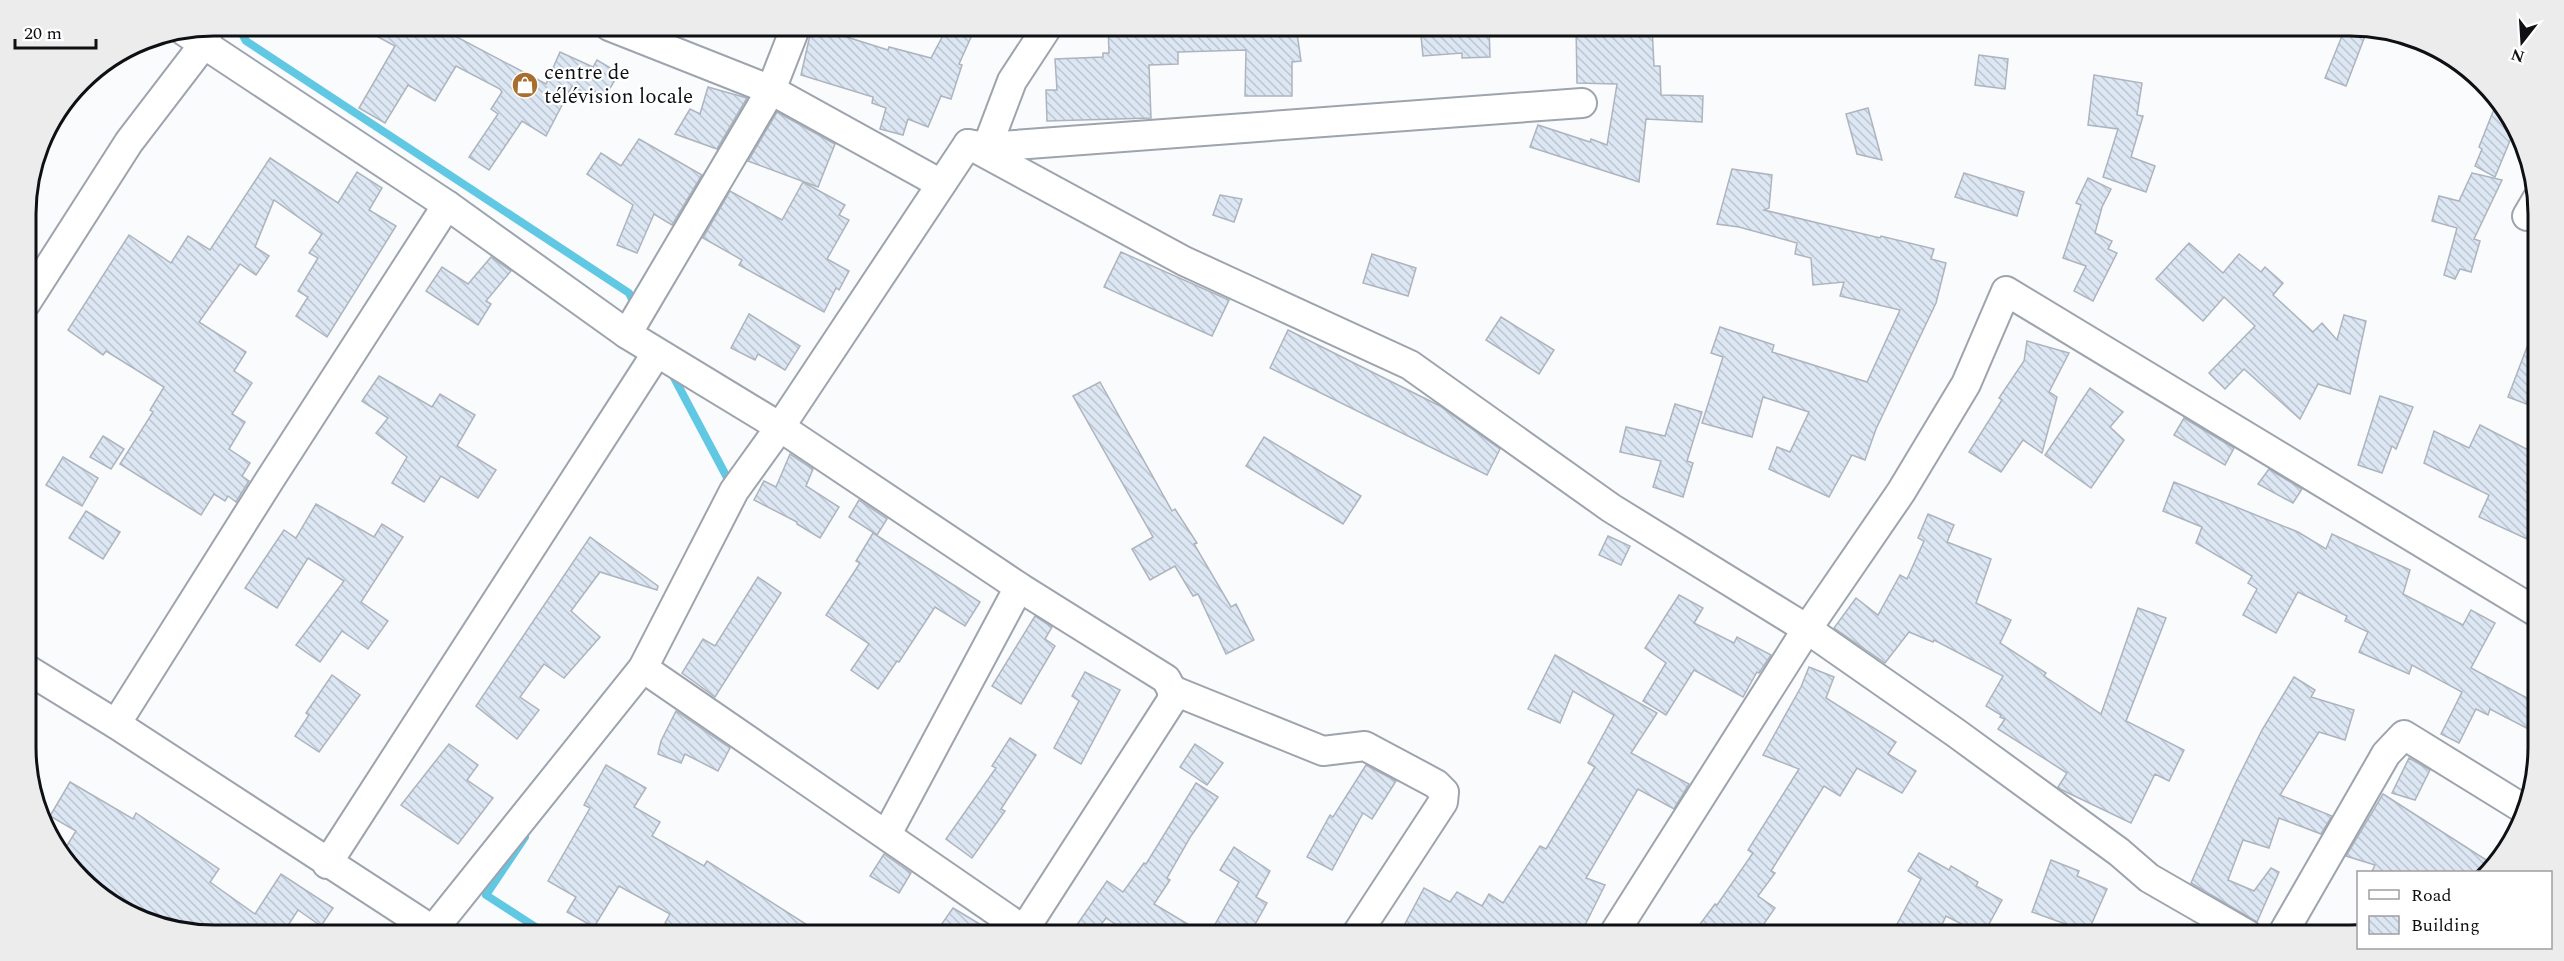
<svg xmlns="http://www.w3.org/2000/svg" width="2564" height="961" viewBox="0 0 2564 961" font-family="Spectral,serif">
<defs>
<pattern id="building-back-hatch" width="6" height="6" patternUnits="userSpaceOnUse" patternTransform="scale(1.5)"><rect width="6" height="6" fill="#dce7f3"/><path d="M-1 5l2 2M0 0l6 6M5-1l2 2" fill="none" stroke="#bcc5cf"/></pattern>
</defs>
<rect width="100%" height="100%" fill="#fafbfd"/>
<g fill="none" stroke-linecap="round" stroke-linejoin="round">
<g stroke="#61c8e3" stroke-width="8">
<polyline points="238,26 246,41 629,293 636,308"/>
<polyline points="671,372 731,485"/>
<polyline points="525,837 486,895 548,935"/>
</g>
</g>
<g fill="url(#building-back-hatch)" stroke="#adb4be" stroke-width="1.5">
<polygon points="358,26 436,26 546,84 560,52 593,67 597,60 619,73 602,102 572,86 546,136 522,121 489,170 469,157 498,114 491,109 502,92 500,89 456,66 435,101 408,85 385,123 359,108 395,46"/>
<polygon points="812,26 888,50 889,47 931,58 948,26 976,26 959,64 962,65 951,99 941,96 928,127 908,119 903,135 880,129 886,108 872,103 873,97 801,75"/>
<polygon points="1108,26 1296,26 1301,61 1292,62 1292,96 1245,96 1246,50 1178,52 1178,64 1149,65 1151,118 1047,121 1046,90 1057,90 1055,59 1103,57 1103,53 1109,53"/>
<polygon points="1420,26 1489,26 1490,57 1462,58 1462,53 1423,56"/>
<polygon points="1576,26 1652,26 1654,66 1660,66 1661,95 1703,96 1702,122 1646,119 1639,182 1530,147 1538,125 1590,142 1591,139 1607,145 1617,84 1577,83"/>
<polygon points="2346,26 2368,28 2346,86 2325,78"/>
<polygon points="1979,55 2008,59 2005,89 1975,85"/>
<polygon points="2094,75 2142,83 2137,115 2143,116 2131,157 2155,166 2146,192 2103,177 2118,129 2088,125"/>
<polygon points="708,87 747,98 717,149 675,134 690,109 700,114"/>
<polygon points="2498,99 2516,126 2495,177 2475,166 2482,149 2479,147"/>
<polygon points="1868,108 1882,160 1857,154 1846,114"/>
<polygon points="777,112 835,144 818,187 748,161"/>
<polygon points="639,139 702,175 672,225 654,214 637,253 617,245 633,205 587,174 601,153 621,166"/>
<polygon points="270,158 338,203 357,172 382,188 369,210 396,226 327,337 296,316 308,297 298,291 318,258 309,253 322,234 274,200 255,247 269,256 256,275 240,264 199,322 246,352 234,371 252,383 232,414 245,422 229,449 250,463 242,476 249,481 236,502 228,496 225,501 214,494 201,515 120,464 153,412 150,410 164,387 106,351 103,355 68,330 129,235 171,263 188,236 210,250"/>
<polygon points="1732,169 1772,175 1769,208 1764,210 1880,238 1881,236 1934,249 1931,259 1946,263 1936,303 1876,429 1865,460 1852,455 1829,497 1769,469 1777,447 1790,452 1809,412 1763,397 1752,437 1702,423 1723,357 1711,353 1720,327 1774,345 1772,352 1867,382 1900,310 1840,296 1844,282 1813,285 1811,258 1795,254 1797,243 1739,227 1717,224"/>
<polygon points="1964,173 2024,192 2017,216 1955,197"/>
<polygon points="2472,173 2502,180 2474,239 2480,241 2471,272 2460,269 2455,279 2444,275 2457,228 2432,221 2439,196 2459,201"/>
<polygon points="2088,178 2111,189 2102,207 2095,233 2112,241 2108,249 2117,253 2093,301 2074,291 2086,266 2063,258 2081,205 2076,203"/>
<polygon points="803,182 845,205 839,215 849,220 827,259 849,271 839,290 836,288 824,312 739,265 742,260 703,238 730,191 782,220"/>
<polygon points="1220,195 1242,199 1234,222 1213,215"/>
<polygon points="2189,243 2223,273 2239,254 2261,272 2265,267 2283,283 2273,295 2313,332 2322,323 2337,340 2344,315 2366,321 2350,394 2318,384 2300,419 2244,369 2225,389 2209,373 2255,326 2224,297 2203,321 2156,279"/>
<polygon points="1121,252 1229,300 1212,336 1104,287"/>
<polygon points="1372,254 1416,268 1408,296 1363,283"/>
<polygon points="491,257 511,271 486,301 491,304 478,325 426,291 442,267 468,284"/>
<polygon points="749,314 800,346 785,370 758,354 755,360 731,348"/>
<polygon points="1501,317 1554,350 1539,374 1486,340"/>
<polygon points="2535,326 2537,326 2537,408 2508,397"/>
<polygon points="1288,330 1440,406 1500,449 1487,475 1270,368"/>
<polygon points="2027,341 2069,353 2049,392 2057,397 2042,453 2023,440 2001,472 1969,452 2002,400 1999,398 2024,361"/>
<polygon points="379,376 432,407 440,394 475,415 457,446 496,470 478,498 441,476 424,502 392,483 407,457 376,433 388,418 362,401"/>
<polygon points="1100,382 1172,511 1175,509 1197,543 1194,544 1231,607 1236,604 1254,640 1226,654 1198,594 1193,596 1175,566 1150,580 1132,549 1153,537 1073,396"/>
<polygon points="2090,388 2123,412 2110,427 2124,440 2091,488 2045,455"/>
<polygon points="2380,396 2413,407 2396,449 2392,446 2382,473 2358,465"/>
<polygon points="1675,404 1702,412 1687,461 1693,463 1683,497 1653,487 1661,461 1620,452 1626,427 1665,436"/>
<polygon points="2184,418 2234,448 2225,465 2174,435"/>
<polygon points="2480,425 2538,455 2538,544 2479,517 2489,495 2424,463 2434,431 2469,448"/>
<polygon points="103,436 124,449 111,469 90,457"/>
<polygon points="1264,437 1361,496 1343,524 1246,466"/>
<polygon points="790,454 813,469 806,486 839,507 820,538 797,524 797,522 754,500 764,481 776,487"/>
<polygon points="63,457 98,478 82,506 46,485"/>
<polygon points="2269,469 2302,489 2293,503 2258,484"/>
<polygon points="2174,482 2298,532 2326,549 2332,534 2410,570 2403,594 2463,625 2471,610 2495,623 2471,668 2538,704 2538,734 2490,709 2488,715 2476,709 2459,743 2441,734 2462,692 2412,665 2409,674 2359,652 2368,632 2345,621 2347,616 2298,592 2276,633 2243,615 2257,589 2248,583 2252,576 2196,543 2202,527 2163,511"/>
<polygon points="859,500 887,519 877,535 849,517"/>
<polygon points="316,504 374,537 382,524 403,537 361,602 388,621 368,649 342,631 320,662 296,645 344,581 308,558 277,608 245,588 284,530 296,538"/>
<polygon points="86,511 120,532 103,559 69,538"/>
<polygon points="1928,514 1954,525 1947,542 1991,559 1976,603 2011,620 2000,643 2046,673 2044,676 2101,714 2138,608 2166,618 2126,721 2184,750 2169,781 2155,774 2131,823 2062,790 2058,787 2067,773 1998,729 2005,719 2000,717 2001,715 1986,706 2003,676 1934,640 1933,642 1909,632 1885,663 1834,628 1856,598 1878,615 1900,575 1907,579 1924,541 1918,538"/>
<polygon points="873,533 980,602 965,626 935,607 899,662 897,661 878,689 851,670 869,644 826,615 860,563 856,561"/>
<polygon points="1608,536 1630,546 1621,565 1599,555"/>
<polygon points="590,537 658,586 657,590 600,572 571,611 600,637 564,678 544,664 520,697 539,710 517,739 476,706"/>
<polygon points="758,577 781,593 715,697 682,673 703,639 715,646"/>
<polygon points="1679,595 1703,608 1694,623 1734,643 1737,637 1771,655 1759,673 1757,672 1743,697 1694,670 1666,715 1643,701 1666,663 1645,648"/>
<polygon points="1035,616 1052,627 1045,639 1055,646 1021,704 992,686"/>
<polygon points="1555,655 1657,713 1631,753 1689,784 1674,809 1638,789 1586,878 1605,885 1580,935 1399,935 1424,888 1450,902 1457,892 1482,906 1489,894 1503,903 1540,846 1546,849 1595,767 1588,763 1614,715 1573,691 1560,723 1528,709"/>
<polygon points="1809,667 1834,677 1826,698 1896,742 1888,754 1916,771 1902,793 1857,768 1840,796 1824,786 1771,871 1775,873 1758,896 1775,908 1756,935 1692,935 1715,904 1717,905 1753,853 1748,850 1799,769 1763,755 1801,687"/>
<polygon points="1085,672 1120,690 1081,764 1054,748 1079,701 1072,696"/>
<polygon points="332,675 360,695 319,752 295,736 309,715 306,713"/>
<polygon points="2294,677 2315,690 2311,697 2354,710 2345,740 2319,732 2280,795 2332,816 2321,834 2279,818 2269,848 2243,840 2228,880 2254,891 2271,868 2279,872 2257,922 2191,883 2235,784 2262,730"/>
<polygon points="676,711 730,748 718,771 685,754 681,763 658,754 661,741"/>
<polygon points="1010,738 1036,755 1001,809 1005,811 972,858 946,839 996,768 992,766"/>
<polygon points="449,744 478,765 467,780 493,798 458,844 401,805"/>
<polygon points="1195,744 1223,763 1207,785 1180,767"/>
<polygon points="2409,758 2430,770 2415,800 2392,793"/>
<polygon points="606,765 646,788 634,807 660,822 652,836 704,866 707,861 823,935 750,935 734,925 728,935 684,935 665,923 670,914 619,886 594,927 567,912 576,897 548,881 590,808 584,805"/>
<polygon points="1366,765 1396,781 1372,819 1363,813 1332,870 1307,857 1330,815 1333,817"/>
<polygon points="70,782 133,819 136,813 219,869 210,882 255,914 281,874 333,908 321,926 298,910 283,933 286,935 214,936 154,926 72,871 63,852 76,831 50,816"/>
<polygon points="1196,783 1218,797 1191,836 1167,878 1170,880 1154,904 1206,935 1148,935 1131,925 1127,932 1106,918 1093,935 1070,935 1107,881 1123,892 1144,863 1146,864"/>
<polygon points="2383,794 2494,865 2487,873 2371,873 2375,865 2346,856"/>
<polygon points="1234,847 1270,871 1256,897 1267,903 1249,935 1209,935 1239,882 1220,870"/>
<polygon points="1919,853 1949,870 1951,866 1978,882 1976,886 2002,900 1983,935 1946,916 1937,935 1909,935 1895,928 1921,879 1908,871"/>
<polygon points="884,854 911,873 899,893 870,876"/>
<polygon points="2051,860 2079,871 2077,876 2107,889 2088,932 2032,912"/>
<polygon points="953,908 998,935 956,935 941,925"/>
</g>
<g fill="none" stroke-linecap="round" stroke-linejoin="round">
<defs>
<g id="minor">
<polyline points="609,26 771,90 941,184"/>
<polyline points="184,31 447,205 627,334 780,427 1019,587 1166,679 1172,690 1172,700 1024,930"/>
<polyline points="968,144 1184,261 1410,365 1611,508 1807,629 1956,733 2119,852 2149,878 2248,935"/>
<polyline points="987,147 1582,103"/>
<polyline points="2527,216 2537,199"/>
<polyline points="26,303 129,142 204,44 210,26"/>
<polyline points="627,334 771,90 796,26"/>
<polyline points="643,668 1031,935"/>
<polyline points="28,670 116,724 440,935"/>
<polyline points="1172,690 1323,751 1365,746 1436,784 1444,792 1443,802 1356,935"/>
<polyline points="116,724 269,481 447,205"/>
<polyline points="887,834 1019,587"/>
<polyline points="327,864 656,354"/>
<polyline points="429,935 643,668 734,491 780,427 968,144 987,147 1012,81 1048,26"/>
<polyline points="1613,935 1807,629 1901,492 1966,384 2006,291 2538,613"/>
<polyline points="2282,935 2386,754 2404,735 2527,811"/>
</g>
</defs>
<use href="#minor" stroke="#9da4ad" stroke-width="32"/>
<use href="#minor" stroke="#fff" stroke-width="28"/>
</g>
<defs>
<symbol id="shop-disc" viewBox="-11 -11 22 22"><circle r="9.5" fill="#a86e2e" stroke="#fff"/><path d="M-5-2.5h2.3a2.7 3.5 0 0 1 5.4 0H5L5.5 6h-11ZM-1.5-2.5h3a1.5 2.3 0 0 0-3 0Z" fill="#fff"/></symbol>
</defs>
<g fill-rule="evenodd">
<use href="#shop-disc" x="510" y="70" width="30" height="30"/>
</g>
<g text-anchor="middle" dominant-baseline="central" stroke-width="4.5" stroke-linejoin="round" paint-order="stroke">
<g font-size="21" fill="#0e1013" stroke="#fff" text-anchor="start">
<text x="544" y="73">centre de<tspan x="544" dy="24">télévision locale</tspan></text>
</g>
</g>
<path d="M0 0H2564V961H0ZM214 36H2350A178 178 0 0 1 2528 214V747A178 178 0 0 1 2350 925H214A178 178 0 0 1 36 747V214A178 178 0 0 1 214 36Z" fill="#ececec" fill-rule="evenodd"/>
<path fill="none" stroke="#0e1013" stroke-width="3" d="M214 36H2350A178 178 0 0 1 2528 214V747A178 178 0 0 1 2350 925H214A178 178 0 0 1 36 747V214A178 178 0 0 1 214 36Z"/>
<rect x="2357" y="871" width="195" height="78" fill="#ffffff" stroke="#9f9fa1" stroke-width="1.5"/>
<rect x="2369" y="890" width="30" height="9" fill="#ffffff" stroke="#9f9fa1" stroke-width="1.5"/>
<text x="2411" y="901" font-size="18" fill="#0e1013">Road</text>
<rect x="2369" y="916" width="30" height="18" fill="url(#building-back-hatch)" stroke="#9f9fa1" stroke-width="1.5"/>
<text x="2411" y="931" font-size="18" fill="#0e1013">Building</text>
<g transform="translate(2522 42) rotate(197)" stroke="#ffffff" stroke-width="4.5" paint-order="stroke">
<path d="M0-4.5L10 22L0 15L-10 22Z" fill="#0e1013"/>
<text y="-9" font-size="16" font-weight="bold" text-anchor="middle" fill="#0e1013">N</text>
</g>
<path d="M15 39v9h81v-9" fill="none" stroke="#0e1013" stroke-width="3"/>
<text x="24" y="39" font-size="18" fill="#0e1013" stroke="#ffffff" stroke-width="4.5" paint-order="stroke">20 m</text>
</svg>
